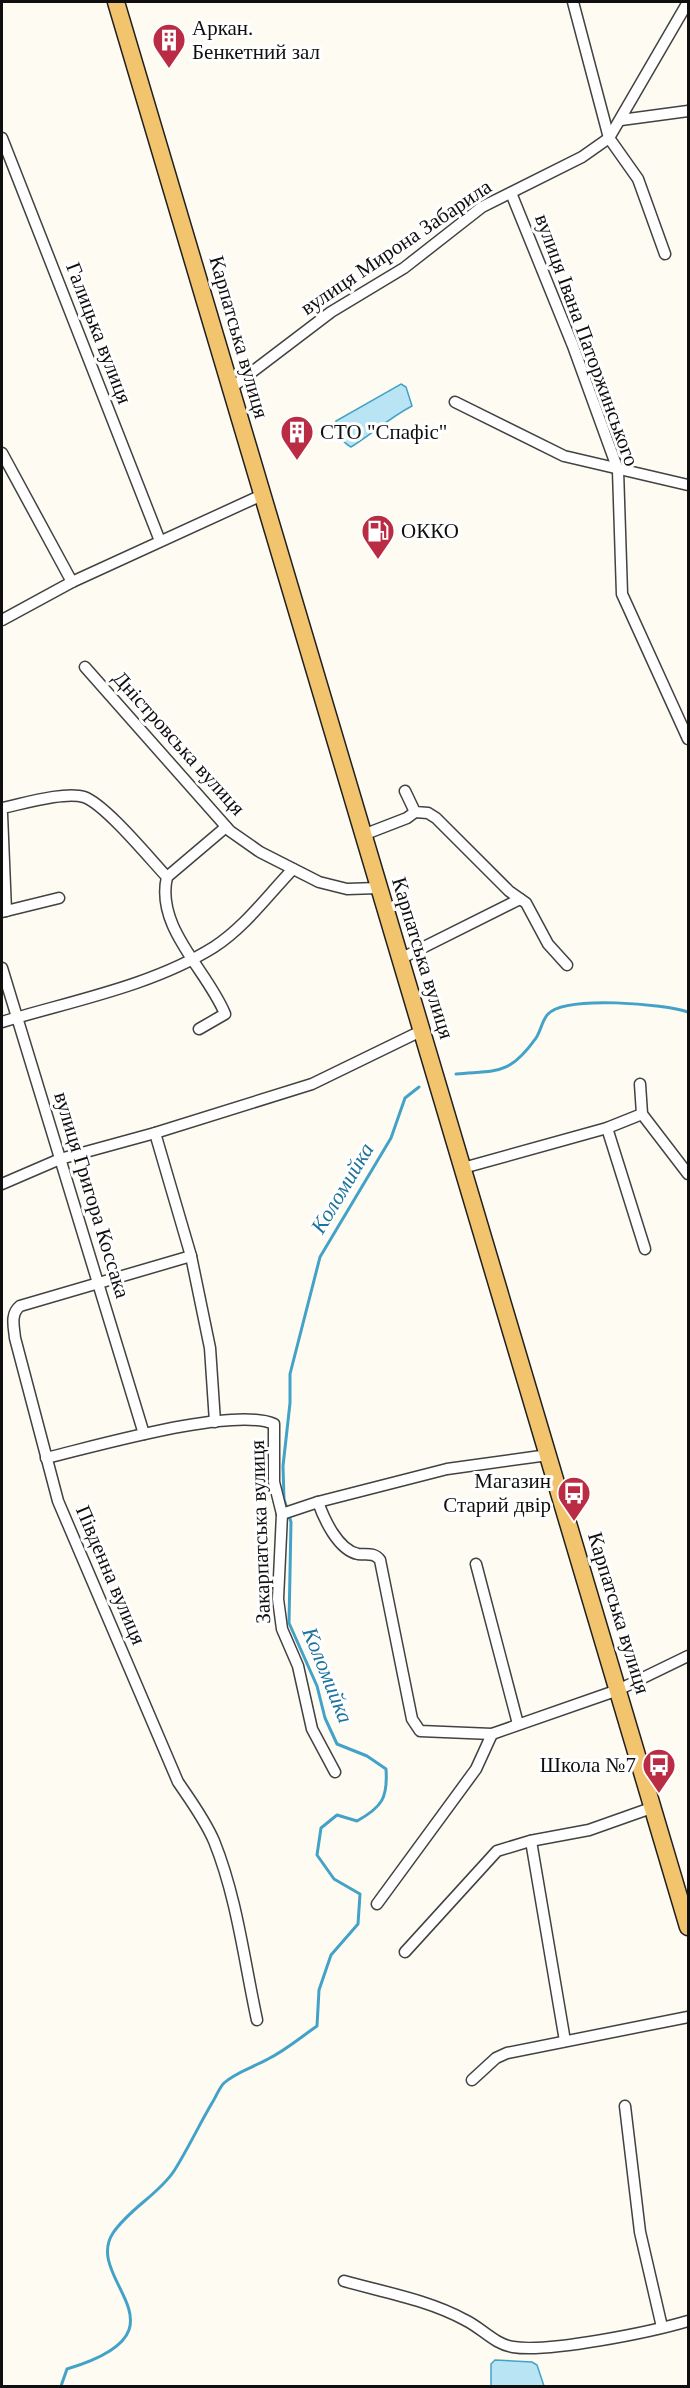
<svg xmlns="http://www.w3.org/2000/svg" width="690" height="2388" viewBox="0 0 690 2388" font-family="'Times New Roman',serif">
<rect width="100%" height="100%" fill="#fefbf2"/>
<g fill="#b9e4f4" stroke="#43a2c8" stroke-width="1.5">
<path d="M401 384 406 387 412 406C389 418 372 434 351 447 342 442 334 430 336 421Z"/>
<polygon points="495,2360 532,2362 537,2365 544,2386 491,2386 491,2364"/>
</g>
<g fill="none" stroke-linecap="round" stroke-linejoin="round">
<g stroke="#43a2c8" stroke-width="3">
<path d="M456 1074C497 1070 509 1076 536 1038 541 1031 542 1020 548 1014 566 995 665 1004 688 1012"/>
<path d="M61 2386 67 2369C197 2330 82 2280 113 2233 130 2208 158 2195 174 2171 188 2149 199 2125 212 2103 216 2097 219 2088 224 2083 236 2072 254 2067 268 2059 286 2050 301 2037 317 2026L319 1990 331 1955 358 1924 360 1894 334 1879 317 1855 321 1828 337 1815 357 1821C382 1807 388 1798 386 1769L367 1756 337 1744 325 1718 317 1686 289 1623 291 1522 284 1499 283 1466 290 1403V1374L320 1257 391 1138 405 1098 419 1087"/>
</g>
<defs>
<g id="minor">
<polyline points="573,2 609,138 638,179 665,254"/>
<polyline points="621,120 688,111"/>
<polyline points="2,138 160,541"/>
<polyline points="511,193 573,346 618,470 622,594 688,739"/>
<polyline points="231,388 331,312 404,268 482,207 582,157 609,138 688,2"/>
<polyline points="455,402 564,456 688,485"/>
<polyline points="2,453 72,582"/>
<polyline points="2,620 72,582 262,495"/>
<polyline points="85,667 230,831 260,852 319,882 347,889 378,888"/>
<polyline points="405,791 415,812 428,813 436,818 509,891 526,903 548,944 567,965"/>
<path d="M2 808C22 804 65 791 84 797 105 804 150 859 167 877 155 928 208 971 225 1014L199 1029"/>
<polyline points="2,814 6,911"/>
<polyline points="363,835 407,818 415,812"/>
<polyline points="167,877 226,827"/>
<polyline points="2,912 59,898"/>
<polyline points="400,959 520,899"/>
<polyline points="2,968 144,1434"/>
<path d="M2 1022C71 1001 152 986 214 947 245 927 268 895 293 869"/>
<polyline points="640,1084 642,1114 688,1174"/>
<polyline points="607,1128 645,1249"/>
<polyline points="155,1133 191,1256 210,1348 215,1422"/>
<polyline points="463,1168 607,1128 642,1114"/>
<polyline points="2,1184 60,1159 155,1133 312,1084 421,1031"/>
<path d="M191 1256 20 1306C10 1314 14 1327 15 1338L58 1501 178 1782C191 1801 205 1820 214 1841 237 1898 244 1960 257 2020"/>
<path d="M46 1458C93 1447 233 1406 274 1424V1482L282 1514 278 1599 282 1629 298 1666 312 1729 335 1772"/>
<path d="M318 1502C324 1519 338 1550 358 1554 367 1555 374 1552 380 1560L412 1719 420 1731 492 1734 618 1690 688 1656"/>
<polyline points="282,1514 318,1502 447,1469 548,1455"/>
<polyline points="476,1564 518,1724"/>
<polyline points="531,1841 565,2041"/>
<polyline points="377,1904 476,1769 492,1734"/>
<polyline points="405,1952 497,1851 530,1841 589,1830 654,1807"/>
<polyline points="472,2080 496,2058 507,2053 688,2017"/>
<polyline points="625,2106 640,2232 662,2327"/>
<path d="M344 2281C383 2292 429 2300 465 2320 482 2328 494 2344 513 2347 548 2353 651 2332 688 2321"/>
</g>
<polyline id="primary" points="116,2 688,1927"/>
</defs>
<use href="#minor" stroke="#424242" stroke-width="13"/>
<use href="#primary" stroke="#202020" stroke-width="19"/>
<use href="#minor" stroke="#fff" stroke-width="10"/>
<use href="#primary" stroke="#f3c46e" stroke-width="16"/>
</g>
<defs>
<symbol id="building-pin" viewBox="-11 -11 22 30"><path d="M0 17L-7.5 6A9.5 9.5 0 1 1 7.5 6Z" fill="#ba2c43" stroke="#fff"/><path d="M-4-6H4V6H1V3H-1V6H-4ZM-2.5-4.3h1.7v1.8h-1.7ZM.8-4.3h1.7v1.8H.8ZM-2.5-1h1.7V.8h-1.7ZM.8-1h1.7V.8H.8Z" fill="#fff"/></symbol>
<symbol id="fuel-pin" viewBox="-11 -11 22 30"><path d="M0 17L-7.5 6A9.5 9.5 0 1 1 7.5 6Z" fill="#ba2c43" stroke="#fff"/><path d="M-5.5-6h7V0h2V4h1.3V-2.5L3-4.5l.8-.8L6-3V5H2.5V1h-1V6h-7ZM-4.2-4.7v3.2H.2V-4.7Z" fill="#fff"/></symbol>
<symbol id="bus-pin" viewBox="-11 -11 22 30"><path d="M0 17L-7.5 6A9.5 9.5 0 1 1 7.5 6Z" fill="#ba2c43" stroke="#fff"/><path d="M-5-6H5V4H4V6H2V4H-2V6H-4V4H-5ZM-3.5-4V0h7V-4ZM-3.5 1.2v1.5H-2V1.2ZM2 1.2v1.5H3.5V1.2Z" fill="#fff"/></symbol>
</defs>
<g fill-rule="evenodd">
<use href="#building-pin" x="150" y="21" width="38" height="52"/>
<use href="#building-pin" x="278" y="413" width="38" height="52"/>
<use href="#fuel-pin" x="359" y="512" width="38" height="52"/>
<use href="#bus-pin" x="555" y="1474" width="38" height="52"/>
<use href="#bus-pin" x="640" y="1746" width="38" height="52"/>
</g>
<g text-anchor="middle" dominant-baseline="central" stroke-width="6" stroke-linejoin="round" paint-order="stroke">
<g font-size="21" fill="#0f0f0f" stroke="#fff" text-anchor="start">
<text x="192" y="28">Аркан.<tspan x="192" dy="24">Бенкетний зал</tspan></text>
<text x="320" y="432">СТО "Спафіс"</text>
<text x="401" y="531">ОККО</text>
<text x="551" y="1481" text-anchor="end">Магазин<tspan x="551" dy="24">Старий двір</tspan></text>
<text x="636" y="1765" text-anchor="end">Школа №7</text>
</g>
<g font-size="21" fill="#0f0f0f" stroke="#fff">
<text transform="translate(396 247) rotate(-34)">вулиця Мирона Забарила</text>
<text transform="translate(99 333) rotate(69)">Галицька вулиця</text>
<text transform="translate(239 337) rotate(74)">Карпатська вулиця</text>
<text transform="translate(587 340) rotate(70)">вулиця Івана Паторжинського</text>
<text transform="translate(179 743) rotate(48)">Дністровська вулиця</text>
<text transform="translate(423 958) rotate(73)">Карпатська вулиця</text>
<text transform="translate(92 1195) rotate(73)">вулиця Григора Коссака</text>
<text transform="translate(260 1532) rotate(-92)">Закарпатська вулиця</text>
<text transform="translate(111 1575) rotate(67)">Південна вулиця</text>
<text transform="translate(619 1613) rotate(73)">Карпатська вулиця</text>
</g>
<g font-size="22" font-style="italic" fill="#1d739d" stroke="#fff">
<text transform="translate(342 1188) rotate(-59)">Коломийка</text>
<text transform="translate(328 1675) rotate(68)">Коломийка</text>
</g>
</g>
<rect width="690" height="2388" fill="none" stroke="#0f0f0f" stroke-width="6"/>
</svg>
